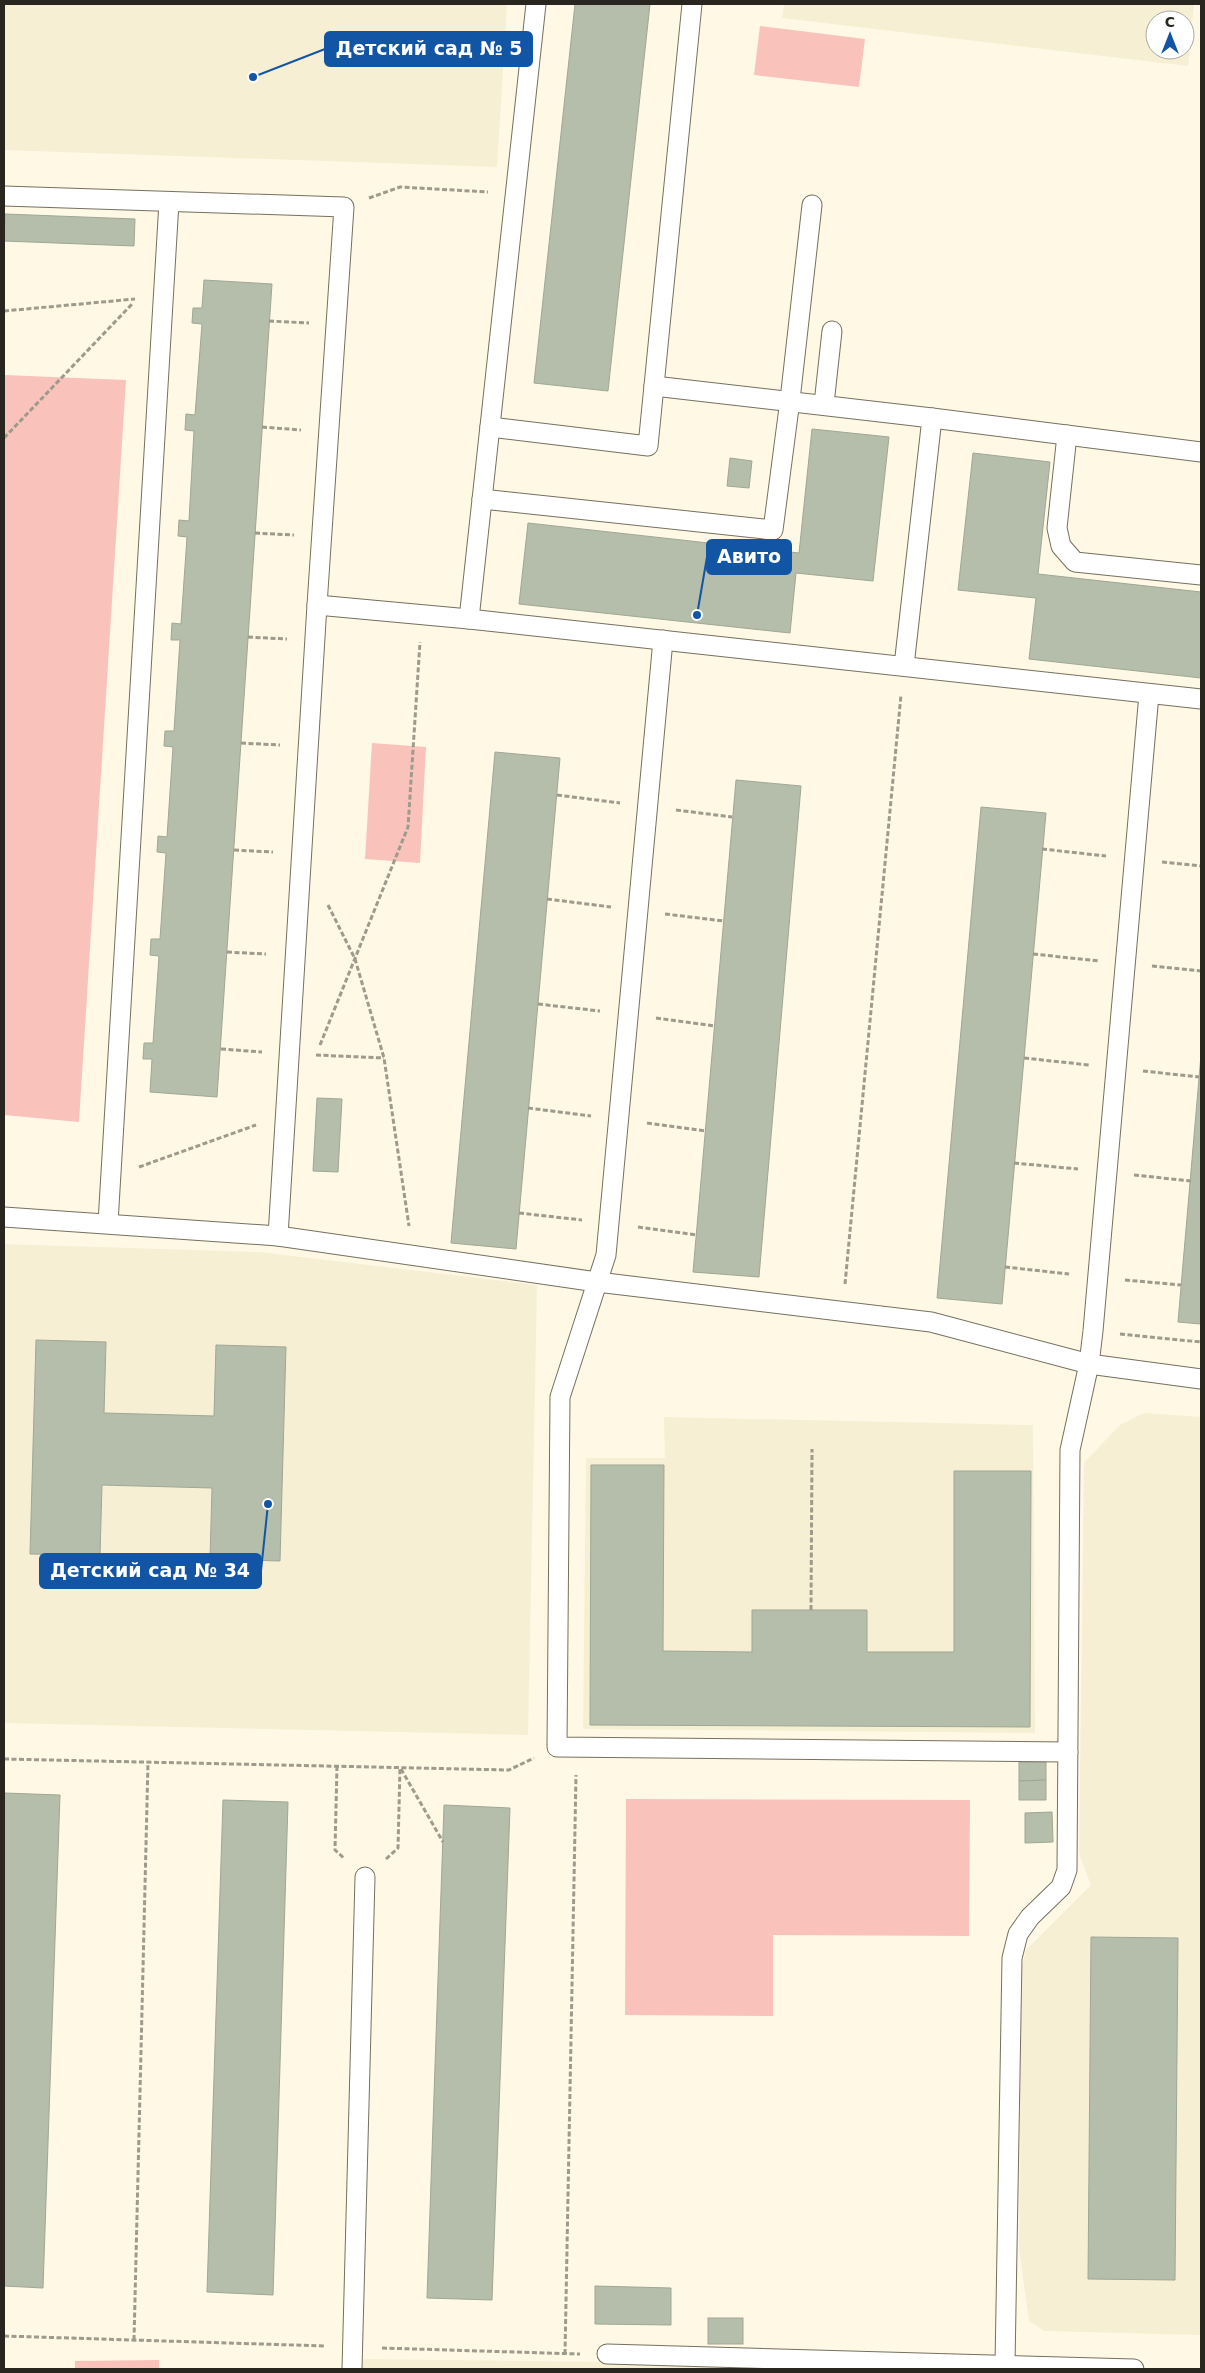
<svg xmlns="http://www.w3.org/2000/svg" width="1205" height="2373" viewBox="0 0 1205 2373" font-family="'DejaVu Sans',sans-serif">
<rect width="100%" height="100%" fill="#fef8e5"/>
<g fill="#f7efd4" fill-rule="evenodd">
<polygon points="4,4 507,4 497,167 4,150"/>
<path d="M784 4H1194L1188 66 782 18ZM1155 20H1185V50H1155Z"/>
<polygon points="4,1244 259,1252 537,1285 528,1735 4,1723"/>
<polygon points="1144,1413 1201,1417 1201,2335 1044,2331 1029,2321 1019,2248 1021,1971 1026,1950 1091,1885 1079,1854 1084,1463 1120,1425"/>
<polygon points="664,1417 1033,1425 1035,1733 583,1729 586,1458 665,1458"/>
<polygon points="355,2359 782,2364 782,2369 355,2369"/>
</g>
<g fill="#f9c3bb">
<polygon points="760,26 865,39 859,87 754,75"/>
<polygon points="4,375 126,380 79,1122 4,1115"/>
<polygon points="372,743 426,747 420,863 365,859"/>
<polygon points="626,1799 970,1800 969,1936 773,1935 773,2016 625,2015"/>
<polygon points="159,2360 159,2369 75,2369 75,2361"/>
</g>
<g fill="#b5bdab" stroke="#9fa795">
<polygon points="575,4 650,4 608,391 534,383"/>
<polygon points="5,214 135,219 134,246 4,241"/>
<polygon points="204,280 272,284 217,1097 150,1092 152,1059 143,1059 144,1043 153,1043 159,956 150,955 151,939 160,939 166,853 157,852 158,836 167,837 173,747 164,746 165,731 174,731 180,640 171,640 172,623 181,624 187,537 178,536 179,520 189,521 194,431 185,430 186,414 195,415 202,324 192,323 193,308 202,308"/>
<polygon points="812,429 889,437 873,581 796,573 790,633 519,604 528,523 799,553"/>
<polygon points="973,453 1050,462 1038,574 1201,592 1201,678 1029,659 1036,598 958,590"/>
<polygon points="730,458 752,461 749,488 727,486"/>
<polygon points="495,752 560,758 516,1249 451,1243"/>
<polygon points="736,780 801,786 759,1277 693,1272"/>
<polygon points="981,807 1046,813 1002,1304 937,1298"/>
<polygon points="1201,1055 1201,1324 1178,1322"/>
<polygon points="317,1098 342,1099 338,1172 313,1171"/>
<polygon points="36,1340 106,1342 104,1413 214,1416 216,1345 286,1347 280,1561 210,1559 212,1488 102,1485 100,1555 30,1554"/>
<polygon points="591,1465 664,1465 663,1651 752,1652 752,1610 867,1610 867,1652 954,1652 954,1471 1031,1471 1030,1727 590,1725"/>
<polygon points="1019,1762 1046,1762 1046,1780 1019,1781"/>
<polygon points="1046,1780 1046,1800 1019,1800 1019,1781"/>
<polygon points="4,1793 60,1795 43,2288 4,2286"/>
<polygon points="223,1800 288,1802 273,2295 207,2292"/>
<polygon points="444,1805 510,1808 492,2300 427,2298"/>
<polygon points="1052,1812 1053,1842 1025,1843 1025,1813"/>
<polygon points="1091,1937 1178,1938 1175,2280 1088,2279"/>
<polygon points="595,2286 671,2288 671,2325 595,2324"/>
<rect x="708" y="2318" width="35" height="26"/>
</g>
<g fill="none" stroke-linecap="round" stroke-linejoin="round">
<defs>
<g id="service">
<polyline points="4,196 344,207 317,605 278,1236"/>
<polyline points="654,386 932,418 904,666"/>
<polyline points="824,404 832,331"/>
<polyline points="932,418 1201,452"/>
<polyline points="490,427 648,446 692,4"/>
<polyline points="1067,435 1057,528 1061,546 1075,562 1201,575"/>
<polyline points="482,499 773,530 790,400 812,205"/>
<polyline points="317,605 469,619 1201,699"/>
<polyline points="469,619 536,4"/>
<polyline points="663,640 606,1255 560,1397 557,1747 1068,1752"/>
<polyline points="4,1217 278,1236 597,1282 931,1322 1089,1364 1201,1379"/>
<polyline points="108,1223 169,202"/>
<polyline points="607,2354 1134,2369"/>
<polyline points="1005,2365 1012,1958 1018,1934 1030,1917 1061,1887 1067,1870 1070,1450 1089,1364 1093,1331 1149,694"/>
<polyline points="352,2369 365,1877"/>
</g>
</defs>
<use href="#service" stroke="#75705f" stroke-width="21"/>
<g stroke="#9e9a8c" stroke-width="3" stroke-dasharray="5 2.5" stroke-linecap="butt">
<polyline points="369,198 400,187 488,192"/>
<polyline points="4,311 135,299"/>
<polyline points="269,321 309,323"/>
<polyline points="262,427 301,430"/>
<polyline points="4,438 133,303"/>
<polyline points="255,533 294,535"/>
<polyline points="248,637 287,639"/>
<polyline points="241,743 280,745"/>
<polyline points="557,795 620,803"/>
<polyline points="676,810 732,817"/>
<polyline points="1042,849 1106,856"/>
<polyline points="234,850 273,852"/>
<polyline points="1162,862 1201,866"/>
<polyline points="547,899 611,907"/>
<polyline points="328,905 355,959 384,1058 409,1226"/>
<polyline points="665,914 724,921"/>
<polyline points="227,952 266,954"/>
<polyline points="1033,954 1099,961"/>
<polyline points="1152,966 1201,971"/>
<polyline points="538,1004 600,1011"/>
<polyline points="656,1018 715,1026"/>
<polyline points="320,1045 408,827 420,642"/>
<polyline points="221,1049 262,1052"/>
<polyline points="316,1055 384,1058"/>
<polyline points="1024,1058 1089,1065"/>
<polyline points="1143,1071 1199,1077"/>
<polyline points="528,1108 591,1116"/>
<polyline points="647,1123 706,1131"/>
<polyline points="1014,1163 1078,1169"/>
<polyline points="139,1167 256,1125"/>
<polyline points="1134,1175 1191,1181"/>
<polyline points="519,1213 582,1220"/>
<polyline points="638,1227 697,1235"/>
<polyline points="1005,1267 1069,1274"/>
<polyline points="1125,1280 1181,1285"/>
<polyline points="845,1284 901,695"/>
<polyline points="1120,1334 1201,1342"/>
<polyline points="811,1610 812,1449"/>
<polyline points="4,1759 509,1770 534,1758"/>
<polyline points="337,1766 335,1850 345,1859"/>
<polyline points="401,1769 443,1842"/>
<polyline points="386,1859 398,1848 400,1768"/>
<polyline points="4,2336 325,2346"/>
<polyline points="134,2340 148,1762"/>
<polyline points="382,2348 580,2354"/>
<polyline points="565,2354 576,1775"/>
</g>
<use href="#service" stroke="#fff" stroke-width="19"/>
</g>
<path fill="none" stroke="#1255a5" stroke-width="2" d="M253 77L325 49M697 615L707 557M268 1504L261 1571"/>
<g fill="#1255a5" stroke="#fff" stroke-width="2">
<circle cx="253" cy="77" r="5"/>
<circle cx="697" cy="615" r="5"/>
<circle cx="268" cy="1504" r="5"/>
</g>
<g fill="#1255a5" stroke="#1255a5" stroke-width="2">
<rect x="325" y="32" width="207" height="34" rx="5"/>
<rect x="707" y="540" width="84" height="34" rx="5"/>
<rect x="40" y="1554" width="221" height="34" rx="5"/>
</g>
<g font-size="19" text-anchor="middle" font-weight="bold" fill="#fff">
<text x="429" y="55">Детский сад № 5</text>
<text x="749" y="563">Авито</text>
<text x="150" y="1577">Детский сад № 34</text>
</g>
<rect width="1205" height="2373" fill="none" stroke="#28261e" stroke-width="10"/>
<g transform="translate(1170 35)"><circle r="24" fill="#ffffff" stroke="#a9a8a5"/>
<path d="M0-4L9 19L0 12L-9 19Z" fill="#1255a5"/>
<text y="-8" font-size="14" font-weight="bold" text-anchor="middle" fill="#28261e">С</text>
</g>
</svg>
